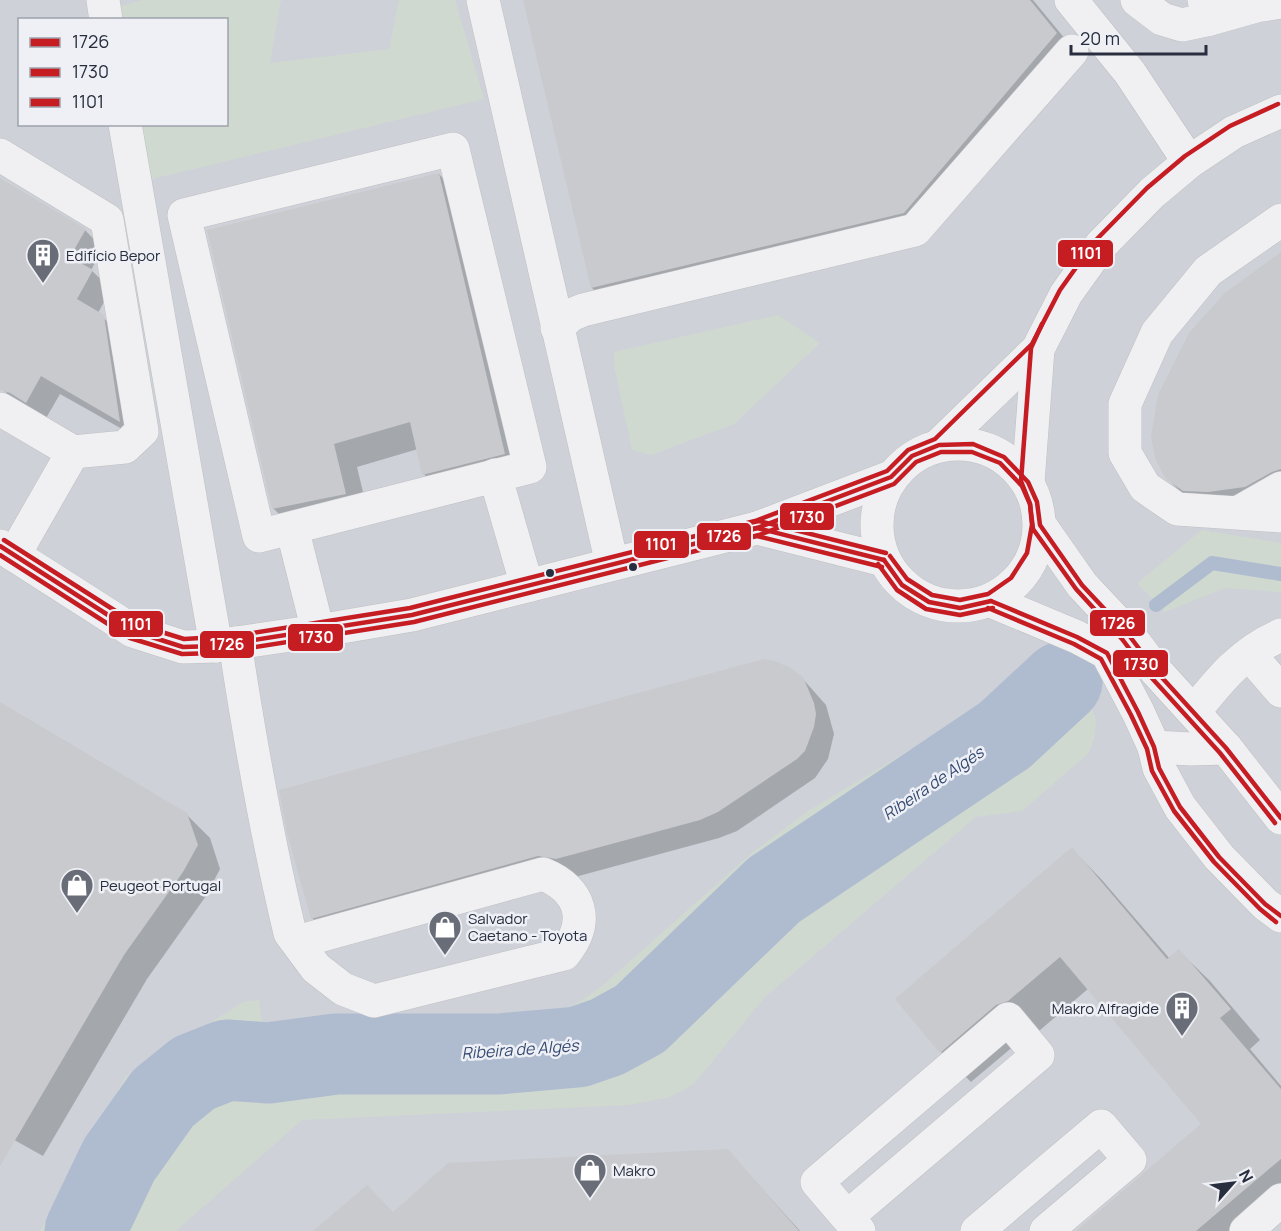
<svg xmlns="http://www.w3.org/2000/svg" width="1281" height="1231" viewBox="0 0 1281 1231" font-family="Manrope,sans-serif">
<rect width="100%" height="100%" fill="#e0e2e5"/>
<path fill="#ced1d8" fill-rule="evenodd" d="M0 0H1281V1231H0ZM20 20H226V124H20Z"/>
<g fill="#d0d9d0">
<polygon points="142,0 281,0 270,63 389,49 399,0 455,0 484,99 148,180 139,125 226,124 226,20 121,19 119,7"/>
<polygon points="778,315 820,343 734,424 651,455 632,450 614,366 614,352"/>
<polygon points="1202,530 1281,543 1281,592 1225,588 1165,612 1137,583"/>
<path d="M1053 664 1087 694 1096 720 1095 735 1089 753 1022 811 976 817 764 998 694 1084 670 1097 629 1105 302 1120 176 1231H40L126 1076 243 1002 259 1000 263 1029C295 1032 327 1021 359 1020 417 1019 501 1034 555 1014 572 1008 587 996 602 986L753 852 808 811Z"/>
</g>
<g fill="#0003">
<polygon points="524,0 1033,0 1080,57 928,236 616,311 592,288"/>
<polygon points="439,174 462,198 528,477 447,498 424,474 418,449 357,467 369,517 297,532 273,508"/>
<polygon points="0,181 85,230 103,249 91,270 111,289 98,313 122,335 138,438 60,394 45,420 0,397 0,392 6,395 7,393 0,388"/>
<polygon points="1281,256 1281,503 1190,501 1166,477"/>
<polygon points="802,678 826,705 834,734 828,759 815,778 737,831 719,838 575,877 331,937 312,918"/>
<polygon points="0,703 186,814 210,838 220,869 206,896 147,979 43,1156 0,1132"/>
<polygon points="1072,849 1102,880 1170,959 1179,951 1210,981 1260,1040 1250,1049 1281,1086 1281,1215 1263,1231 1097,1231 1203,1124 1089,988 1039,1031 1027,1035 971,1082 941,1052"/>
<polygon points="727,1150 800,1231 316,1231 394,1214"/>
</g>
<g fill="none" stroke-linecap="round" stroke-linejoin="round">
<polyline stroke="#afbcd0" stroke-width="14" points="1156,605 1212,563 1281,574"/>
<polyline stroke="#afbcd0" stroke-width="81" points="85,1231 119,1160 163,1098 194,1073 227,1060 268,1063 336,1054 499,1054 578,1047 607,1037 640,1019 774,890 1005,735 1062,682"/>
</g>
<g fill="#c9cacd">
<polygon points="523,0 1030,0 1057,33 904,213 591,288"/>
<polygon points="439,173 505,454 422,475 410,422 334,444 346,494 272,509 207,230"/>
<polygon points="0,178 86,229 70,257 93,270 77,299 104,315 120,422 41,376 26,403 10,393 0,390"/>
<polygon points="1281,252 1281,469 1272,472 1245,487 1208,492 1183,491 1165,478 1155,458 1151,436 1158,395 1189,333 1225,293"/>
<polygon points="764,659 774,661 789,667 803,677 814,703 816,714 814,727 805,751 797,759 718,812 700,820 556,859 538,856 311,919 287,833 279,790"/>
<polygon points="0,702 187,813 198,845 183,872 124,955 0,1166"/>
<polygon points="1072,847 1167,959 1179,949 1231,1009 1220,1018 1281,1089 1281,1159 1196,1231 1076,1231 1201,1124 1060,957 1008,1001 996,1005 940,1053 895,999"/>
<polygon points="728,1149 799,1231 313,1231 367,1185 393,1212 448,1163"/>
</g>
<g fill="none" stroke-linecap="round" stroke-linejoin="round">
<defs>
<g id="minor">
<polyline points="103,0 106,20"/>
<polyline points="483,0 612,564"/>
<polyline points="1071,0 1130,73 1189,162"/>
<polyline points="1137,0 1162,19 1182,25 1210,19"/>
<polyline points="1204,0 1210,19 1256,6 1281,2"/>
<polyline points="125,124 216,646"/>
<polygon points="453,149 530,467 259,536 184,215"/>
<polyline points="0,155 107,220 142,431 125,447 73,452"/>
<polyline points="1281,220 1208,271 1157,333 1125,404 1125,453 1145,487 1177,509 1281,516"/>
<polyline points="557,328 571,315 583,310 915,230 1072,51"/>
<polyline points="0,409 73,452 14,555"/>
<circle cx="958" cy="525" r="81"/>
<polyline points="939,445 1038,349 1066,294 1101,245 1152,193 1189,162 1234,132 1281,111"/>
<polyline points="495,475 527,586"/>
<polyline points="1028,482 1038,349"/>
<polyline points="1239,512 1281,488"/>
<polyline points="1040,525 1082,585 1128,634 1156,671 1226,748 1281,818"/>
<polyline points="292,528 318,631"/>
<polyline points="757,528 884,560"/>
<polyline points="0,546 133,631 183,647 216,646 318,631 412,615 757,528 891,477"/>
<polyline points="991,601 1077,637 1107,653 1138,712 1154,747 1159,768 1180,807 1219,857 1265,904 1281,916"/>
<path d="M235 643C250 741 267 837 290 933L316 968 343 989 374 1001 564 954C591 921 581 890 543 874L297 942"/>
<polyline points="1249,654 1281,691"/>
<path d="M1194 712C1220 679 1242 652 1281 635"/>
<polyline points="1154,747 1191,749 1226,748"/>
<polyline points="847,1217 1038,1055 1008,1019 817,1182 859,1231"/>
<polyline points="977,1231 1101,1126 1130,1160 1046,1231"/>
<polyline points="1246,1231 1281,1200"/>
</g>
</defs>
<use href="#minor" stroke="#bec0c3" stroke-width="34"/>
<use href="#minor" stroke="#f0f0f2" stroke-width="33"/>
<defs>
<g id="bus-1">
<polyline points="746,531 757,528 884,560"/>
<polyline points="0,546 133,631 183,647 216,646 412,615 757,528 891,477 912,456 939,445 973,444 1004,457 1028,482 1037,502 1040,525 1082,585 1128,634 1156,671 1226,748 1281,818"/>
<polyline points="884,560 902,585 929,602 960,608 991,601"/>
<polyline points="991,601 1077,637 1107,653 1138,712 1154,747 1159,768 1180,807 1219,857 1265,904 1281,916"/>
</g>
<g id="bus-2">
<polyline points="748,538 757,536 882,567"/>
<polyline points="0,555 130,638 182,654 217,653 414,622 759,535 894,484 916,462 941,452 972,452 1000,463 1022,486 1030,504 1033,529 1076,589 1122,639 1150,676 1220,753 1275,823"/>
<polyline points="878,564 897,590 926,609 960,615 993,608"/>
<polyline points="988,608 1074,644 1101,659 1131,715 1147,749 1152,771 1174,811 1214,862 1260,909 1276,922"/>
</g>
<g id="bus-3">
<polyline points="744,524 759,521 886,553"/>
<polyline points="4,540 136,624 184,639 234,636 410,608 755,521 887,471 908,450 935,439 1032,344 1060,290 1095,241 1147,188 1185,156 1230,126 1278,104"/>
<polyline points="890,556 907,579 932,595 960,600 988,594 1011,578 1027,553 1032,525 1030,504 1021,481 1031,348 1042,324"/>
</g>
</defs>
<use href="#bus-1" stroke="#eef0f5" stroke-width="9"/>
<use href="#bus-2" stroke="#eef0f5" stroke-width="9"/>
<use href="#bus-3" stroke="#eef0f5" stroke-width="9"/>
<use href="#bus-1" stroke="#c61d23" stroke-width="4.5"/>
<use href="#bus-2" stroke="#c61d23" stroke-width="4.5"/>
<use href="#bus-3" stroke="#c61d23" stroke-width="4.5"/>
</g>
<defs>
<symbol id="building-pin" viewBox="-11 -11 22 30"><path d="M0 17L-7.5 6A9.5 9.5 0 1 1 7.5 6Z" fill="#686d78" stroke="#eef0f5"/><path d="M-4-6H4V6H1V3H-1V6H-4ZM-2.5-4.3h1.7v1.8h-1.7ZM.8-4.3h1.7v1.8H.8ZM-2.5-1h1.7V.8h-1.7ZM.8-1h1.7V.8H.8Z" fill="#fff"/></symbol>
<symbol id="shop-pin" viewBox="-11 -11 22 30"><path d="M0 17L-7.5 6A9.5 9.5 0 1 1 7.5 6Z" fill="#686d78" stroke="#eef0f5"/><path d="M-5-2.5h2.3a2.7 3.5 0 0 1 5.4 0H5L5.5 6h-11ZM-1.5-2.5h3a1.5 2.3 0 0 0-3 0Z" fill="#fff"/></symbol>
</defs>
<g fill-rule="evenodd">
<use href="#building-pin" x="24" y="236" width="38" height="52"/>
<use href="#shop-pin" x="58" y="866" width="38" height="52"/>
<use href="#shop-pin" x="426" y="908" width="38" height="52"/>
<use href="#building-pin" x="1163" y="989" width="38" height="52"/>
<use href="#shop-pin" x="571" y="1151" width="38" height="52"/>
</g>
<g fill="#282e3e" stroke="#eef0f5" stroke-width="2">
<circle cx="633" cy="567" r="5"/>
<circle cx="550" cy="573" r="5"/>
</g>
<g text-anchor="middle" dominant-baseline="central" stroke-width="5" stroke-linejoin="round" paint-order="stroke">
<g font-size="15" fill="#282e3e" stroke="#eef0f5" text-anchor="start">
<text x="66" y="255">Edifício Bepor</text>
<text x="100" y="885">Peugeot Portugal</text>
<text x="468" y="918">Salvador<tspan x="468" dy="17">Caetano - Toyota</tspan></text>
<text x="1159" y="1008" text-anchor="end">Makro Alfragide</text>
<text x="613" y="1170">Makro</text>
</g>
<g font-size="16" font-style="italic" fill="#334971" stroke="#eef0f5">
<text transform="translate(933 783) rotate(-34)">Ribeira de Algés</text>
<text transform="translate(520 1049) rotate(-4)">Ribeira de Algés</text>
</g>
</g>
<g stroke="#eef0f5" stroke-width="2">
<rect x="1057" y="239" width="57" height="29" rx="6" fill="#c61d23"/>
<rect x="779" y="502" width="56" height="29" rx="6" fill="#c61d23"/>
<rect x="696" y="522" width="56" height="29" rx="6" fill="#c61d23"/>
<rect x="633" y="530" width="57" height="29" rx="6" fill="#c61d23"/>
<rect x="1089" y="609" width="57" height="28" rx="6" fill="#c61d23"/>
<rect x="108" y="610" width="56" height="28" rx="6" fill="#c61d23"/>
<rect x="287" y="623" width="57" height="29" rx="6" fill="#c61d23"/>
<rect x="199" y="630" width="56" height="29" rx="6" fill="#c61d23"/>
<rect x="1112" y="649" width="57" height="29" rx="6" fill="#c61d23"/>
</g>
<g font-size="16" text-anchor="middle" font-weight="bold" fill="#fff">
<text x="1086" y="259">1101</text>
<text x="807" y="523">1730</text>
<text x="724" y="542">1726</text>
<text x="661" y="550">1101</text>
<text x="1118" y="629">1726</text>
<text x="136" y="630">1101</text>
<text x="316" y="643">1730</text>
<text x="227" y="650">1726</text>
<text x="1141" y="670">1730</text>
</g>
<rect x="18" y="18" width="210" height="108" fill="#eef0f5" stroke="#9fa2ac" stroke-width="1.5"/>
<rect x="30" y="38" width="30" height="9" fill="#c61d23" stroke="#9fa2ac" stroke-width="1.5"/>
<text x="72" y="48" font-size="18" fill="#282e3e">1726</text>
<rect x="30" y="68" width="30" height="9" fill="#c61d23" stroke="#9fa2ac" stroke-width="1.5"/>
<text x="72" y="78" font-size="18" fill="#282e3e">1730</text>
<rect x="30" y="98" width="30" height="9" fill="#c61d23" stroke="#9fa2ac" stroke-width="1.5"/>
<text x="72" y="108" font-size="18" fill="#282e3e">1101</text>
<g transform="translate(1233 1183) rotate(62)" stroke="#eef0f5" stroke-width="4.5" paint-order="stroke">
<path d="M0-4.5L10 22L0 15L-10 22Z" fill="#282e3e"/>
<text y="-9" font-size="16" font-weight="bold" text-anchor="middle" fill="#282e3e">N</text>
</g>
<path d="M1071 45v9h135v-9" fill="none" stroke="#282e3e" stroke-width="3"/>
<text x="1080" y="45" font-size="18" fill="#282e3e" stroke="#eef0f5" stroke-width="4.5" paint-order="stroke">20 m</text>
</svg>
